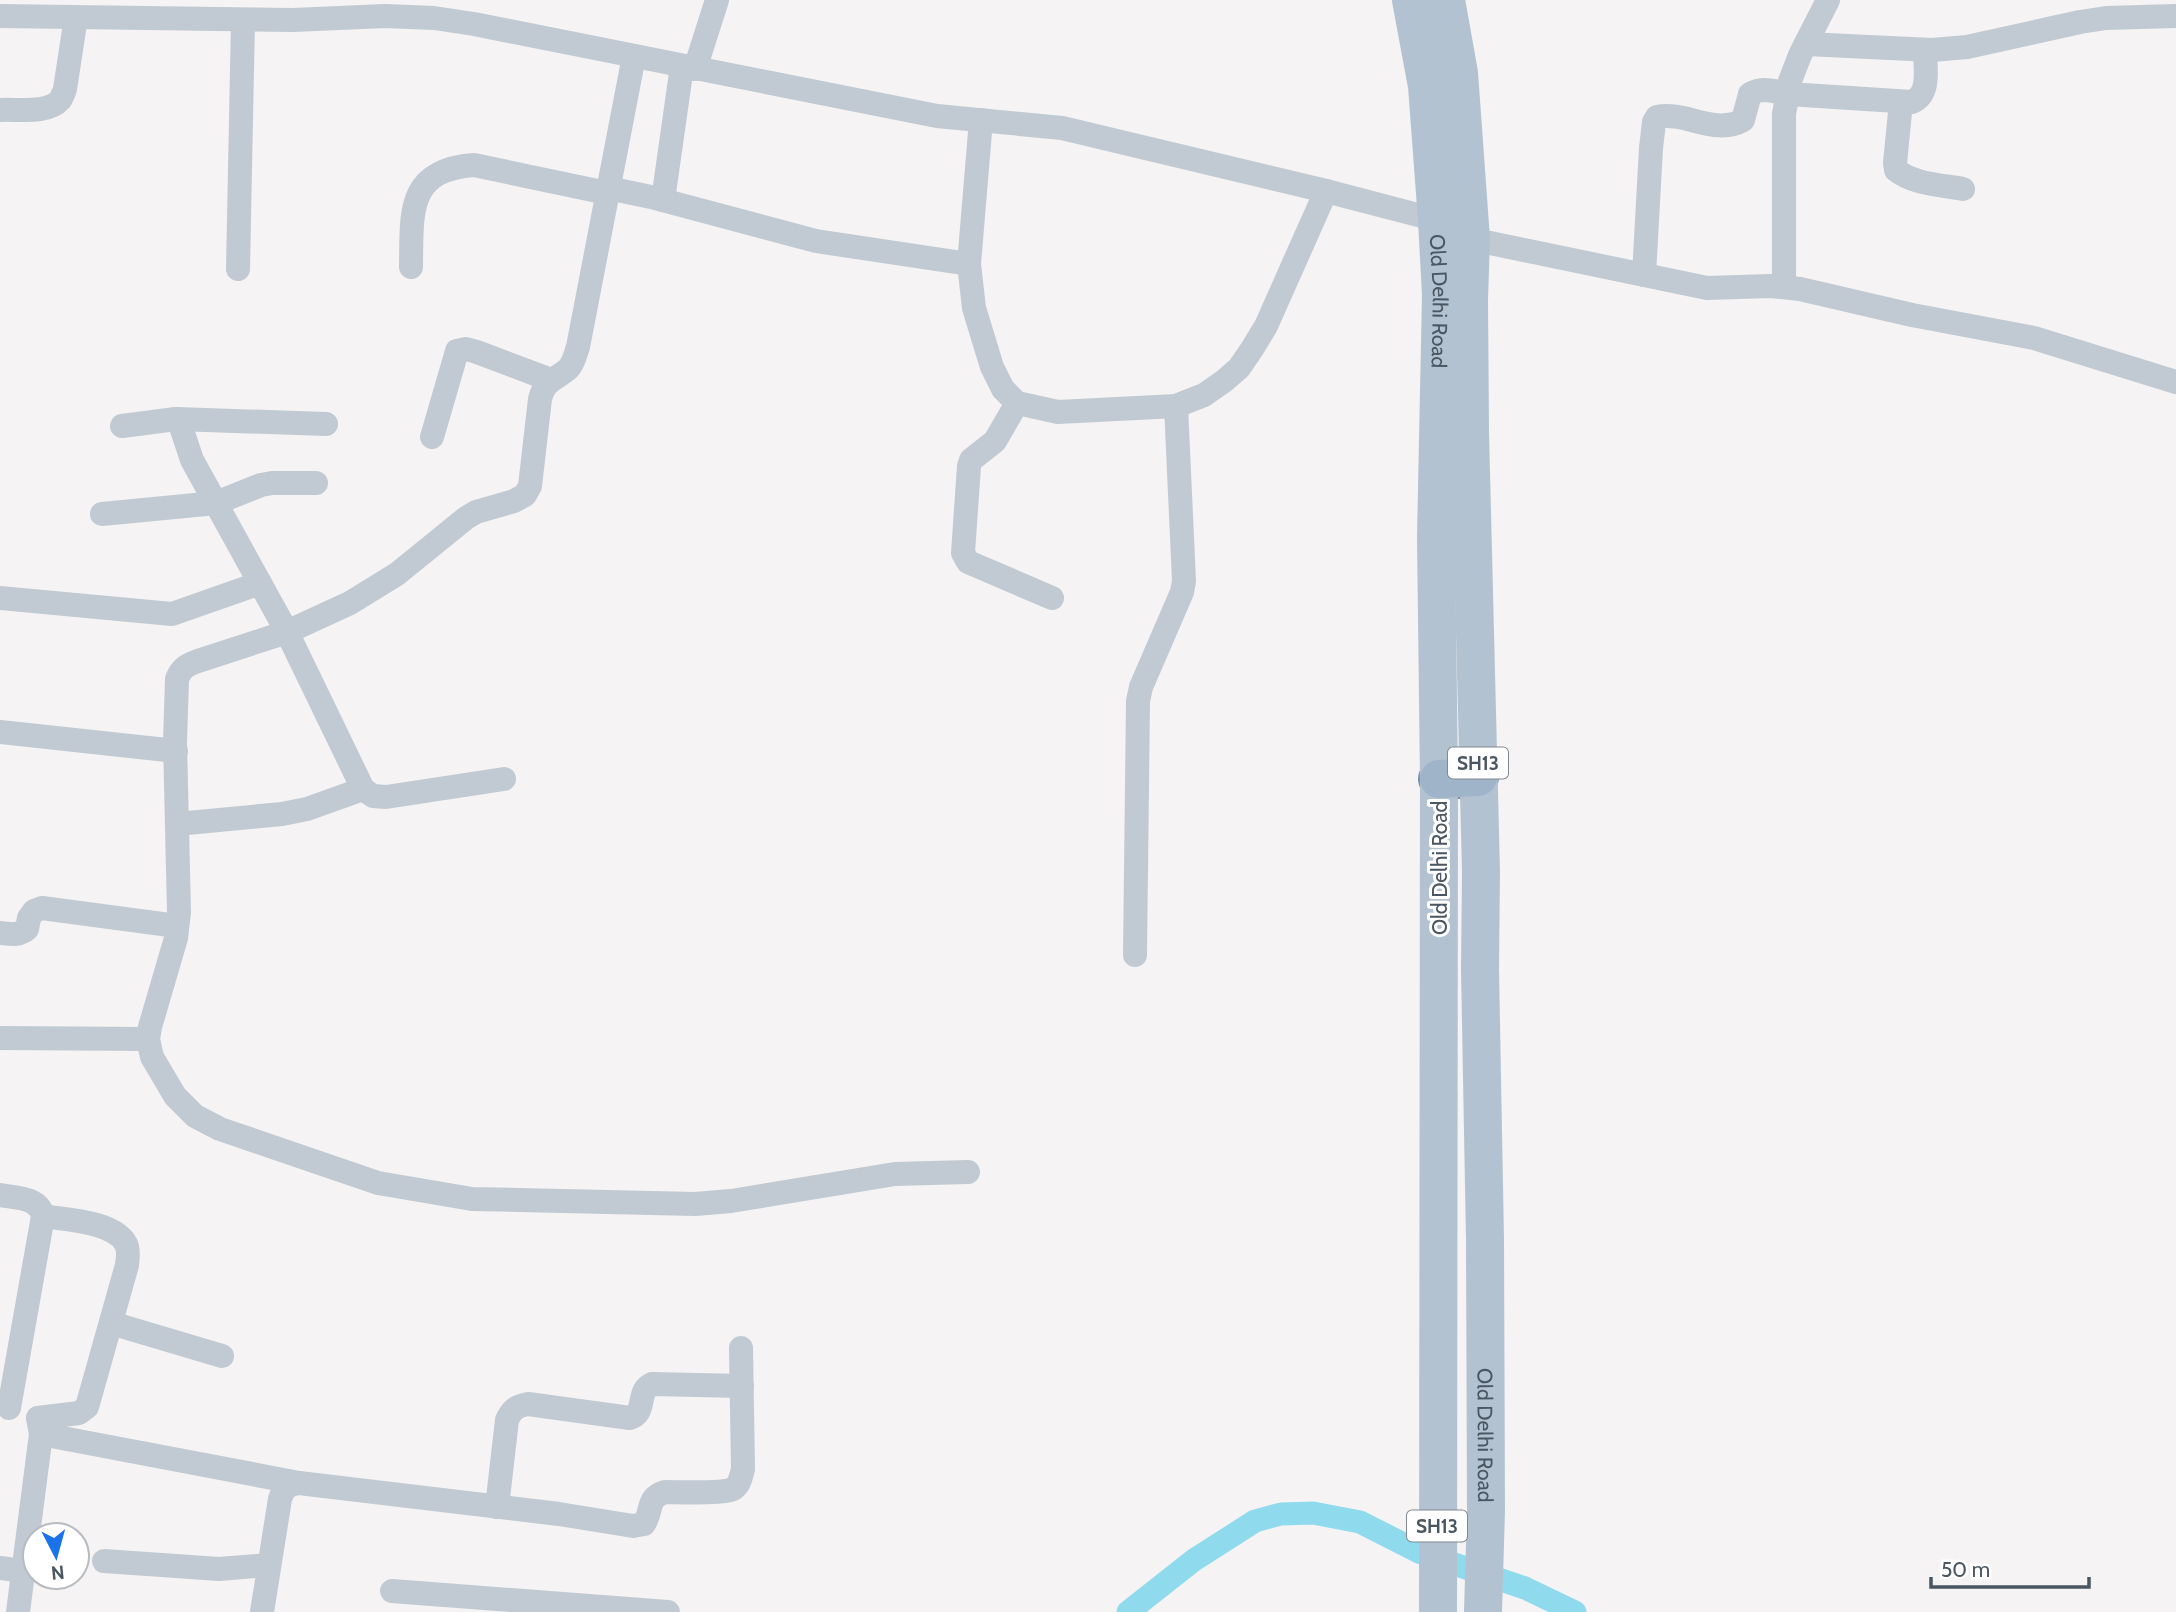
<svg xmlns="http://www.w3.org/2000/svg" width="2176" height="1612" viewBox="0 0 2176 1612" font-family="Cabin,sans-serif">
<rect width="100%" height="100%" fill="#f5f3f3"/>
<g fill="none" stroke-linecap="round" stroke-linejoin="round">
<polyline stroke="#90daee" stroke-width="23" points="1128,1612 1194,1560 1255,1521 1281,1514 1313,1513 1360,1522 1419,1552 1525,1588 1575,1612"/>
<defs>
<polyline id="trunk" points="1439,779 1478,777"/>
</defs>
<use href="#trunk" stroke="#7690ad" stroke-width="42"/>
<g stroke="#c1cad2" stroke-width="24">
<polyline points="0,16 293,20 385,16 434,18 474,24 937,116 1062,128 1326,191 1437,220"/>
<polyline points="1806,44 1932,50 1967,47 2080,22 2106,18 2176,16"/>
<path d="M634 56 578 347C575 355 574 363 568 369 554 381 545 379 540 399L530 486 525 495 514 501 476 512 466 518 397 574 350 603 287 632 198 661C187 665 181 668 177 679L175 742 179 912 176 938 150 1027 148 1039 152 1057 175 1096 195 1116 220 1129 378 1183 472 1199 695 1204 731 1201 895 1174 968 1172"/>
<polyline points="695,69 717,0"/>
<path d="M1901 102 1895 163 1896 170C1913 184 1941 185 1963 189"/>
<path d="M0 110C17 109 48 114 60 100 61 99 65 90 65 89L76 17"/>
<polyline points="981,120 969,264 974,308 992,367 1003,389 1017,403 1058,412 1176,406 1204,395 1224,381 1239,368 1252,349 1266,326 1326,191"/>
<polyline points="608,188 651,197 816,241 969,264"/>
<polyline points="663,200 682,66"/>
<polyline points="1471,239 1707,288 1770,286 1800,289 1912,315 2034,338 2176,382"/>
<path d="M411 267C412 213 406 170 474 165L607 193"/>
<polyline points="238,269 243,20"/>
<path d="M1644 275 1651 148 1654 122 1657 117C1686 111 1715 136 1743 120L1750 94C1763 87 1775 91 1788 94L1912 102C1931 94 1925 68 1925 50"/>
<polyline points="1784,287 1784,114 1790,81 1800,55 1828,0"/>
<polyline points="1017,403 995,441 971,460 969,466 963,553 968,562 1052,598"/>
<polyline points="176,419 326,424"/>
<polyline points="122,426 176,419 180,424 192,460 287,632 363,789 373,796 386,797 504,779"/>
<polyline points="432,437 457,351 466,349 477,352 551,380"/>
<polyline points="102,514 216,503 261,485 272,483 316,483"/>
<polyline points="0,598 172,614 260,583"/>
<polyline points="0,732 176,751"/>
<polyline points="177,824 282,814 307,809 363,789"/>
<path d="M0 933C11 934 18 936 27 929L29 918 34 911 42 908 177 926"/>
<polyline points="1135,955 1138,701 1141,687 1182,592 1184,581 1176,406"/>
<polyline points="0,1038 148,1039"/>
<path d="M0 1195C16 1198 39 1197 43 1216L9 1408"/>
<polyline points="111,1323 222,1356"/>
<path d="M38 1418 79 1413 87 1407 127 1265C128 1258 129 1250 126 1244 114 1221 66 1220 43 1216"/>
<polyline points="41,1434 299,1483"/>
<path d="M497 1507 507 1420C512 1409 517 1406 528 1404L630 1418C647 1413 636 1391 652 1384L742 1386"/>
<polyline points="104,1561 219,1569 269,1565"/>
<polyline points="0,1568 23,1571"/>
<polyline points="392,1591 668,1612"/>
<polyline points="18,1612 41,1434 38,1418"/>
<path d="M262 1612 280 1499C284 1487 288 1485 299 1483L559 1514 633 1526 644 1524C653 1510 646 1498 665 1492 679 1492 722 1494 733 1489 740 1485 741 1476 743 1469L741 1348"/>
</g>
<g stroke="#b3c2d1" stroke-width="38">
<path id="s1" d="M1411 0 1427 86 1437 220 1441 295 1436 537 1439 779 1438 1612"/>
<path id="s2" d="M1446 0 1459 73 1471 239 1469 300 1470 432 1481 872 1480 969 1485 1239 1486 1510 1483 1612"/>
</g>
<use href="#trunk" stroke="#9fb4c9" stroke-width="38"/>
</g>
<g text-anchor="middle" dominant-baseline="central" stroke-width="6" stroke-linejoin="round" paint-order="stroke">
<g fill="#fff" stroke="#808990" stroke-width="2">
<rect x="1448" y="747.5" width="60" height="31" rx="5"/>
<rect x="1407" y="1510.5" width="60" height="31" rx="5"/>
</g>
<g font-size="19" font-weight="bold" fill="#4a5661">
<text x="1478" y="763">SH13</text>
<text x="1437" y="1526">SH13</text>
</g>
<g font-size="21" fill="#4a5661" stroke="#fff">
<text stroke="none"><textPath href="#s1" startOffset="303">Old Delhi Road</textPath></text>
<text transform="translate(1439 868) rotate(-90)">Old Delhi Road</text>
<text stroke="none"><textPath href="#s2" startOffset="1437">Old Delhi Road</textPath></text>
</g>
</g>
<g transform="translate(56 1556) rotate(174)"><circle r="33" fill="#ffffff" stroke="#b7bbc0" stroke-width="2"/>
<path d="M0-5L12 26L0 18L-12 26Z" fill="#1a73e8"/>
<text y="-10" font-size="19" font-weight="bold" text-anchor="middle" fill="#4a5661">N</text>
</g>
<path d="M1931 1577v10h158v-10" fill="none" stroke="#4a5661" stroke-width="3.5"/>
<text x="1941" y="1577" font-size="21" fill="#4a5661" stroke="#ffffff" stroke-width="5" paint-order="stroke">50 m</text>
</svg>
